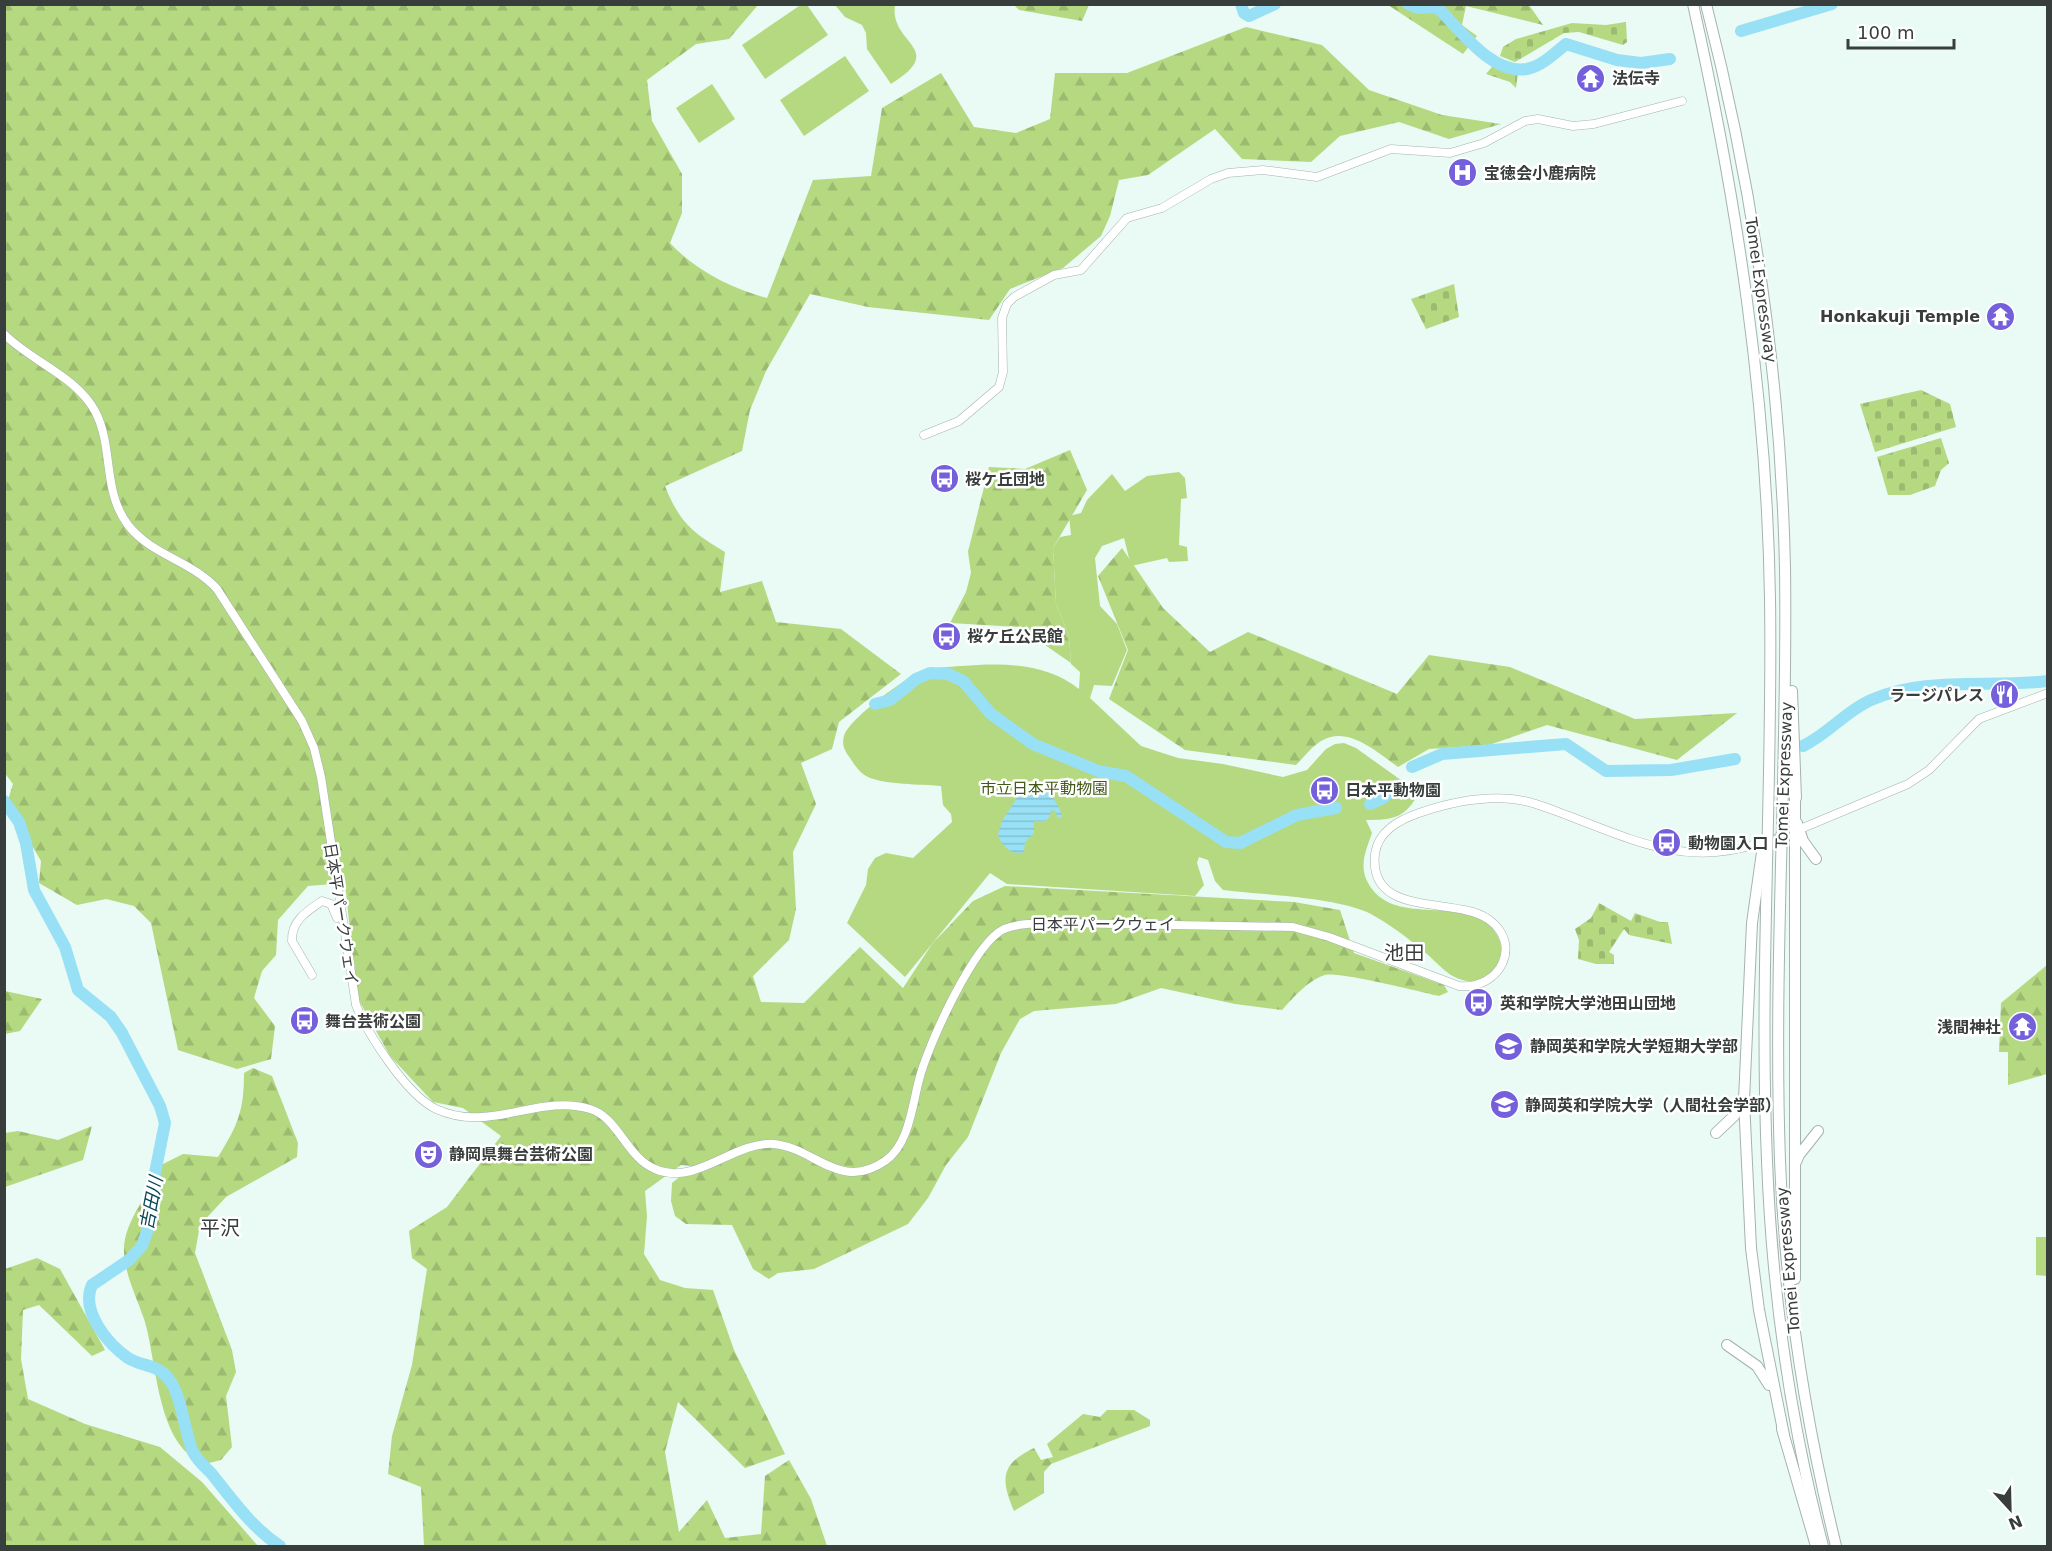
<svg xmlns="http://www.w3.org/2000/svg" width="2052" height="1551" viewBox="0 0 2052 1551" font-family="'DejaVu Sans','Noto Sans JP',sans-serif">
<defs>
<pattern id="forest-firs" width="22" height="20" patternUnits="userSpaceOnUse" patternTransform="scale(1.5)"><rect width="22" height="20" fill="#b4d981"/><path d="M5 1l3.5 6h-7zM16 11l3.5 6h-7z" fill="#9cbb70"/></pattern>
<pattern id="cemetery-stones" width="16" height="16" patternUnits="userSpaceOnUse" patternTransform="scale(1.5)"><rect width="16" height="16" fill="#b4d981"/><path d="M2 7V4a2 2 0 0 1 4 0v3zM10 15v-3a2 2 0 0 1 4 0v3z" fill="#9cbb70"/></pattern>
<pattern id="water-rules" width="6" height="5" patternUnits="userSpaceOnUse" patternTransform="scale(1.5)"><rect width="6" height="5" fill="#98e0f5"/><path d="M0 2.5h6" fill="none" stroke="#84c1d3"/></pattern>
</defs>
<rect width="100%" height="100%" fill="#eafaf5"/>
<g fill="#b4d981">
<polygon points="802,4 807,5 828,35 765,79 742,45"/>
<path d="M835 5H895C889 45 949 48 891 84L867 49 866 33 862 25 845 17Z"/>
<polygon points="845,56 869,91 804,136 780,100"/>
<polygon points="712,84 735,119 699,143 676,108"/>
<path d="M1179 472 1185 478 1187 498 1181 499 1179 545 1187 547 1188 561 1169 562 1167 558 1131 566 1124 538 1102 546 1095 558 1100 606 1117 624 1127 650 1112 686 1094 685 1090 698 1141 746 1178 758 1223 764 1283 777 1307 770 1326 749 1335 744 1344 743 1356 748 1419 793C1405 818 1394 820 1366 820L1372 833C1365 853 1357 869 1372 889 1401 928 1472 891 1497 935 1510 956 1491 984 1467 981 1447 978 1438 962 1423 951 1407 937 1389 924 1371 914 1337 897 1262 895 1223 890L1215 881 1208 860 1199 857 1197 863 1204 885 1195 896 1007 884 990 873 905 977 847 923 866 885 868 869 875 858 886 853 913 858 952 822 951 814 943 805 941 786C920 784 886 785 868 777 861 774 856 767 852 761 846 752 841 747 844 736 849 719 907 676 925 670 936 667 950 667 961 666 1003 663 1045 662 1079 689L1080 672 1071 664 1069 636 1056 604 1053 548 1060 537 1071 535 1069 516 1081 513 1087 500 1112 474 1125 491 1147 476Z"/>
<polygon points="2036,1237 2047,1237 2047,1276 2036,1275"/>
</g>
<g fill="url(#forest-firs)">
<path d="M4 5H758L729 39 696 44 647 80 652 121 682 174V213L670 243C696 271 731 288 767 298L813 180 871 176 882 108 941 73 974 127 1016 133 1050 119 1055 73H1127L1246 27 1322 45 1369 90 1442 115 1501 124 1449 139 1399 122 1340 136 1311 162 1242 159 1215 129 1148 175 1119 180 1110 216 1101 236 1063 268 1010 289 989 320 868 307 810 294 766 371 750 410 742 451 665 486C679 522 693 533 725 552L720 592 762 581 776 622 841 629 901 674 839 722 832 749 801 763 816 804 793 852 796 909 789 940 753 976 761 1002 804 1003 860 947 903 988 932 944 973 901 1005 886 1294 902 1340 910 1354 953 1444 985 1448 992 1439 996C1421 992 1338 971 1325 975 1308 980 1293 998 1282 1010L1235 1004 1161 988 1116 1004 1034 1011 1020 1019 1001 1053 968 1137 946 1165 928 1198 908 1224 814 1269 778 1273 769 1279 753 1269 732 1225 686 1224 675 1216 671 1201 672 1183 683 1174 708 1168 681 1165 645 1191 647 1216 644 1254 660 1280 685 1288 713 1290 734 1350 785 1454 745 1468 678 1402 665 1452 679 1532 707 1500 725 1538 761 1534 765 1476 789 1460 811 1499 827 1546H424L421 1487 388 1474 392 1436 412 1365 427 1269 412 1258 409 1231 447 1207 501 1136 463 1108 433 1102 390 1056 357 997 345 883 308 886 278 920 276 955 262 971 254 998 275 1026 271 1059 237 1069 178 1050 151 923 134 906 106 899 77 905 39 883 41 861 7 803 13 784 4 772Z"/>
<polygon points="1014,5 1089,5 1082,21 1019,10"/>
<polygon points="1380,5 1529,5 1543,25 1466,6 1462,25 1477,36 1463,54 1388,5"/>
<polygon points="1070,450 1087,490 1053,548 1056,604 1069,636 1071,663 1019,627 950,623 966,592 971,573 968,552 989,467 1025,469"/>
<path d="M1122 548 1163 608 1210 652 1248 632 1397 694 1429 655 1510 667 1635 719 1737 713 1677 760 1547 725 1489 745 1429 749 1398 767C1378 753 1349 726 1323 740 1313 745 1304 757 1296 765L1185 750 1109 699 1128 650 1098 576Z"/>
<polygon points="2047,965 2047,1074 2008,1085 2008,1052 1999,1052 2001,1003"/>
<polygon points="5,991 42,999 20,1031 5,1034"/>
<path d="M253 1068 272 1076 298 1143 297 1157 226 1197 200 1225 195 1253 232 1350 236 1372 226 1396 232 1447 221 1460 205 1464C200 1462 193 1459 189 1455 157 1427 156 1361 145 1322 138 1300 125 1276 124 1252 123 1220 151 1194 161 1165L183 1154 218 1157C238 1125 244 1111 244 1073Z"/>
<polygon points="92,1126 83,1160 5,1187 5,1133 18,1131 58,1140"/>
<polygon points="37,1258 60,1269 105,1350 92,1356 39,1305 23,1310 21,1359 28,1399 85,1424 160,1447 202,1482 258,1546 5,1546 5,1269"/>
<path d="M1107 1410H1134L1150 1420V1426L1051 1464 1044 1472V1493L1014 1511C1000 1478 1001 1464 1034 1448L1041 1460 1053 1457 1047 1444 1083 1414 1100 1417Z"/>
</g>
<g fill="url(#cemetery-stones)">
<polygon points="1626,22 1627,42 1623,45 1579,32 1564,33 1515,62 1500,56 1503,47 1516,39 1572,23 1606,25"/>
<polygon points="1496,62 1518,72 1516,88 1510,82 1486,74"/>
<polygon points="1454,284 1459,317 1426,329 1411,299"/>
<polygon points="1921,390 1950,404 1956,427 1875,452 1860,404"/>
<polygon points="1941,438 1949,463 1941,470 1935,486 1910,495 1888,495 1877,457"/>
<polygon points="1599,903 1631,921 1635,913 1660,922 1668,922 1672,944 1629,935 1624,929 1609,952 1614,955 1614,964 1596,964 1578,959 1579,940 1575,929 1591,918"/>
</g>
<path fill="url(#water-rules)" d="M1034 783C1049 792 1058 800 1062 817L1058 818 1055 811 1051 810 1050 817 1045 821H1034V833L1025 842 1024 852C1011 856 1002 846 998 835L1002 821 1026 784Z"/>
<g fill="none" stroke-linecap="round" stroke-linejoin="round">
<g stroke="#98e0f5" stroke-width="12">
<polyline points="1241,4 1244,13 1249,16 1275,4"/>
<path d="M1408 4 1418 8 1437 7C1459 28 1491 75 1527 69 1542 66 1555 53 1566 44L1617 60 1641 63 1670 59"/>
<polyline points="1741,31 1832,4"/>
<polyline points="875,704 890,700 916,679 930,673 948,674 963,681 991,714 1033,744 1098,771 1126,776 1226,842 1240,843 1297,815 1336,808"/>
<path d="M1803 746C1828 734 1846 711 1871 700 1926 676 1990 688 2048 681"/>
<polyline points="1412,767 1442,754 1566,744 1606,771 1671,770 1735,759"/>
<path d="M4 801 19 822 26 843 34 890 65 947 78 990 111 1017 122 1033 160 1106 165 1123 151 1193 148 1229 142 1246 129 1260 92 1285C80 1311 108 1344 128 1358 140 1366 157 1364 168 1378 182 1395 184 1431 193 1452 197 1460 205 1467 211 1473 232 1499 252 1528 280 1546"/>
<polyline points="1370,804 1383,798 1398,785"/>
</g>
<polyline stroke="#c6d4d0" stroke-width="8" stroke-dasharray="8 4" stroke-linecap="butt" points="1763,842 1797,830"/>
<defs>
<g id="minor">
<path d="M4 334C32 362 76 376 95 411 114 447 102 491 128 525 151 555 192 561 217 589L302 721 314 748 321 777 356 1005C368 1035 407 1095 436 1109 490 1134 539 1093 590 1109 618 1117 627 1158 655 1169 696 1187 733 1141 774 1144 815 1148 840 1192 885 1161 909 1145 912 1106 919 1080 927 1047 974 943 1004 929 1022 922 1042 924 1061 923L1293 927 1329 937 1459 986C1500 990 1524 944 1488 919 1455 896 1368 919 1375 854 1378 831 1399 820 1419 813 1448 803 1481 796 1512 799 1532 801 1550 809 1569 816 1633 840 1686 867 1756 844"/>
<polyline points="924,435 959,421 999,387 1003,372 1002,318 1007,304 1014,297 1054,275 1081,270 1127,218 1162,208 1211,179 1228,173 1263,170 1317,177 1391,149 1450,153 1484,143 1525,121 1538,119 1573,126 1594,124 1682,101"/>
<polyline points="1805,827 1908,784 1929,770 1979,719 2048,693"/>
<path d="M312 975 292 941C291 921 307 911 322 901L331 904 337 918"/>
</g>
<g id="highway">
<path d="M1693 4C1737 201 1767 398 1770 599 1773 787 1759 974 1767 1161 1772 1291 1790 1421 1823 1546"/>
<path d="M1706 4C1753 188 1781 378 1785 568 1788 766 1773 963 1780 1161 1785 1291 1805 1420 1836 1546"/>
<polyline points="1792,691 1796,798"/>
<polyline points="1797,823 1803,841 1816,859"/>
<polyline points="1744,1100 1751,1248 1759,1310 1784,1435"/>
<polyline points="1716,1133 1734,1116 1744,1100 1752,923 1763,845"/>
<polyline points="1796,1162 1799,1155 1818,1131"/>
<polyline points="1795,1183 1795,793"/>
<polyline points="1795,1279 1795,1178"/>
<polyline points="1727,1345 1757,1366 1769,1385"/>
<polyline points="1782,1429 1816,1546"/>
</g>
</defs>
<use href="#minor" stroke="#a4b3ad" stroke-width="9"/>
<use href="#highway" stroke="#a4b3ad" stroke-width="12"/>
<use href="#minor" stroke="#fff" stroke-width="8"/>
<use href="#highway" stroke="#fff" stroke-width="10"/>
</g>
<defs>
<symbol id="temple-disc" viewBox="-11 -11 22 22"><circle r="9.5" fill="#7460db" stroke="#fff"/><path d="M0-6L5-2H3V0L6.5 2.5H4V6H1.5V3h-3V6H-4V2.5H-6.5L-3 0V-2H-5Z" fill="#fff"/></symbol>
<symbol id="hospital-disc" viewBox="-11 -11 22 22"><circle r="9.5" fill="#7460db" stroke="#fff"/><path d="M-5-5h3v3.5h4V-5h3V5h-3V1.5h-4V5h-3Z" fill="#fff"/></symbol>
<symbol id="bus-disc" viewBox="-11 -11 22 22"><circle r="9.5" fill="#7460db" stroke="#fff"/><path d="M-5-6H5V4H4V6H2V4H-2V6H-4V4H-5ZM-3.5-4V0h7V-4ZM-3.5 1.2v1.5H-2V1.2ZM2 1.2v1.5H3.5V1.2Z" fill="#fff"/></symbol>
<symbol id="restaurant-disc" viewBox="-11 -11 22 22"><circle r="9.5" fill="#7460db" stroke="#fff"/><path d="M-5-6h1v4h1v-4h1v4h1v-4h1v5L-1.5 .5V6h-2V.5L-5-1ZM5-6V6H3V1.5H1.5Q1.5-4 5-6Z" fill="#fff"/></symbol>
<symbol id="university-disc" viewBox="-11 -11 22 22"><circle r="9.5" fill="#7460db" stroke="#fff"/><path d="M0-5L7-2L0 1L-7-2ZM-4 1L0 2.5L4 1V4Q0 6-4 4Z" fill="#fff"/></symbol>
<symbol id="theatre-disc" viewBox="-11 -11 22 22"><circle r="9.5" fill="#7460db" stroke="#fff"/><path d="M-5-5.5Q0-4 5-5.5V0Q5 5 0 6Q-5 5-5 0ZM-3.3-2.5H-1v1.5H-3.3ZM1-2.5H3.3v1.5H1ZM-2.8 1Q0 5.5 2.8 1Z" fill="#fff"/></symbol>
</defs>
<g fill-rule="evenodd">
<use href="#temple-disc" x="1574" y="62" width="33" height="33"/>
<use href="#hospital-disc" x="1446" y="156" width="33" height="33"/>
<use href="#temple-disc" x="1984" y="300" width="33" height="33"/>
<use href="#bus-disc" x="928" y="462" width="33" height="33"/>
<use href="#bus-disc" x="930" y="620" width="33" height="33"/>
<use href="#restaurant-disc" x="1988" y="678" width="33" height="33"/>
<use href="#bus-disc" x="1308" y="774" width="33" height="33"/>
<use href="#bus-disc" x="1650" y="826" width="33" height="33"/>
<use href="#bus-disc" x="1462" y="986" width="33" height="33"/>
<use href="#bus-disc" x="288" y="1004" width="33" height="33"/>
<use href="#temple-disc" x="2006" y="1010" width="33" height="33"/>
<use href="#university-disc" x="1492" y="1030" width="33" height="33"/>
<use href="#university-disc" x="1488" y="1088" width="33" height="33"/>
<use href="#theatre-disc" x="412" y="1138" width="33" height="33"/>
</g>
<g text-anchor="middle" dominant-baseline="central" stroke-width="5" stroke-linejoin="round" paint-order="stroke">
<g font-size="16" font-weight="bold" fill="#383e3c" stroke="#fff" text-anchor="start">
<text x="1612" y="78">法伝寺</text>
<text x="1484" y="173">宝徳会小鹿病院</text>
<text x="1980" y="316" text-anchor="end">Honkakuji Temple</text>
<text x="965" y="479">桜ケ丘団地</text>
<text x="967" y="636">桜ケ丘公民館</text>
<text x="1984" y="695" text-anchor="end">ラージパレス</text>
<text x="1345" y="790">日本平動物園</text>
<text x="1688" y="843">動物園入口</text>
<text x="1500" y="1003">英和学院大学池田山団地</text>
<text x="325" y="1021">舞台芸術公園</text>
<text x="2001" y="1027" text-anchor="end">浅間神社</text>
<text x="1530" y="1046">静岡英和学院大学短期大学部</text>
<text x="1525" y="1105">静岡英和学院大学（人間社会学部）</text>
<text x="449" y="1154">静岡県舞台芸術公園</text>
</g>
<g font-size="16" fill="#383e3c" stroke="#fff">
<text transform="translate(1761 290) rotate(82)">Tomei Expressway</text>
<text transform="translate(1784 775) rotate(-88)">Tomei Expressway</text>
<text transform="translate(341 914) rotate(81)">日本平パークウェイ</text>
<text x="1103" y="924">日本平パークウェイ</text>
<text transform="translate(1788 1260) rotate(-95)">Tomei Expressway</text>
</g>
<g font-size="16" fill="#425a19" stroke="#fff">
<text x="1044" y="788">市立日本平動物園</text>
</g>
<g font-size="18" font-style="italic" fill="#074756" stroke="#fff">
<text transform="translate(151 1203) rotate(-79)">吉田川</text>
</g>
<g font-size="20" fill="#383e3c" stroke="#fff">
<text x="1404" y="953">池田</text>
<text x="220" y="1228">平沢</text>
</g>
</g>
<rect width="2052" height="1551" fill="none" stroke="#383e3c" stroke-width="12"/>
<g transform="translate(2010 1509) rotate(158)" stroke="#ffffff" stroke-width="4.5" paint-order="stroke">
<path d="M0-4.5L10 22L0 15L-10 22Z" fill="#383e3c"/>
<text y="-9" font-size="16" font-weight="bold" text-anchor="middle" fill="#383e3c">N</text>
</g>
<path d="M1848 39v9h106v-9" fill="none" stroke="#383e3c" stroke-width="3"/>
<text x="1857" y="39" font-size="18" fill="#383e3c" stroke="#ffffff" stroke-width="4.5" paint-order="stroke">100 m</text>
</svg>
